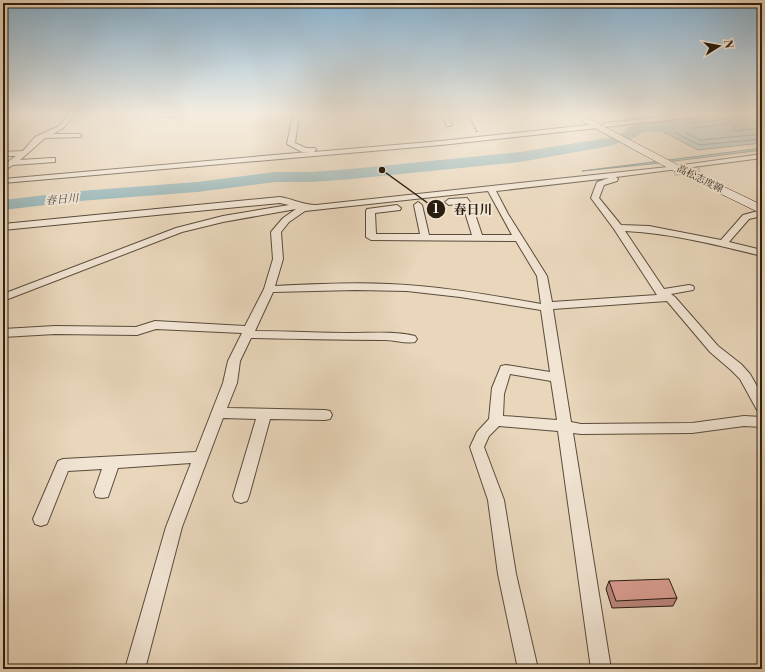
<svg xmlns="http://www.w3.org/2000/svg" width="765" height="672" viewBox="0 0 765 672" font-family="'Libre Bodoni','Noto Serif JP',serif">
<rect width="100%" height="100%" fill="#e9d6bb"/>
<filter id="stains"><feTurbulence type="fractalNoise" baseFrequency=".005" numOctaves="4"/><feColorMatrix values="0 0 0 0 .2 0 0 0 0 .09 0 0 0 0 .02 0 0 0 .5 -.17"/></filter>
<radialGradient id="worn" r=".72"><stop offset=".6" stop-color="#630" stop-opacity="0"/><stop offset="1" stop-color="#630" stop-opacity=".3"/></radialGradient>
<g fill="#9ab7b8" stroke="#6d7a75">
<polygon points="740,114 762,114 762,143 698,150 648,124"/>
<polygon points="762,148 762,150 651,164 582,171"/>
</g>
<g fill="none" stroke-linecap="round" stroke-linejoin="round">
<g stroke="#626a64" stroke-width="1">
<polyline points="729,114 725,119 669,126 667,128 699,145 762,139"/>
<polyline points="734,114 732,120 727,124 686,129 684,132 700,140 762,134"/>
<polyline points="740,114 738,123 732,131 762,128"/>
</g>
<polygon fill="#9ab7b8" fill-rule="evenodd" points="643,124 687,124 692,125 694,128 692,131 687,132 643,132 634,138 610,146 520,162 351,179 312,182 275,182 197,192 80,201 3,210 3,200 80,191 197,182 275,172 312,172 351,169 520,152 607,138 624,132 630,127"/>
<polyline stroke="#c3b199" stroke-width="8" stroke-dasharray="8 3.5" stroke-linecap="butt" points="674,172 700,169"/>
<defs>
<g id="minor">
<polygon points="70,114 76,114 63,128 53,134 79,134 81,135 81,137 45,138 20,160 52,158 55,158 55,162 13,165 3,171 3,165 16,156 3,156 3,152 23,151 35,137 59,126"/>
<polygon points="118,114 263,114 260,116 121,116"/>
<polygon points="293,114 299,114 295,143 306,148 315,148 316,150 314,152 441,141 598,124 601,126 598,128 441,145 3,183 3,179 309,152 302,152 287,144"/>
<polygon points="441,114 447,114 452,125 451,126 447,126"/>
<polygon points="690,114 707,114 704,116 605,127 602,125 605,123"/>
<path d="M762 154V158L616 177 618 179 617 181 604 185 599 198 621 225 649 226 721 240 743 215 762 210V216L749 219 729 242 762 250V256C717 245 671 233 625 231L664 289 689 285 693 286 694 288 693 290 671 294 675 297 718 346 741 364 750 374 762 395V412L757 410 740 379 731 370 710 352 667 301 553 309 571 422 581 424 692 423 744 416 762 417V427L744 426 692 433 581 434 573 433 611 669H591L558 431 499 426 489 436 484 447 504 500 516 574 538 669H518L498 574 488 500 470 447 477 432 489 419 492 388 501 366 506 365 550 372 541 310 460 297 407 291 356 290 273 292 255 331C287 331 319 333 351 333 372 333 394 331 415 336L417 339 415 342C405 344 395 340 385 340 340 340 296 339 251 338L240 361 237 383 227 408 325 410 330 411 332 415 330 419 325 420 270 419 249 496 247 501 241 503 235 501 233 496 256 419 223 418 182 527 145 669H125L166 527 191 463 118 468 108 497 102 498 96 497 94 492 102 469 68 471 47 524 41 526 35 524 33 519 58 461 63 459 196 452 223 383 228 361 242 333 156 329 137 335 55 334 3 337V329L55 326 136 327 155 321 245 326 264 289 273 259 271 232 283 218 296 209 223 222 182 232 3 301V294L176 228 223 216 289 205 280 203 3 230V224L280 197C293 199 303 205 316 205L668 167ZM609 178 597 182 591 198 614 229 657 295 552 302 547 276 508 214 496 191ZM488 191 512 235H482L472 205 467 198 449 199 445 202 449 205 462 203 472 235H429L422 205 418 202 414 205 420 234H376L375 213 400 210 401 208 397 205 367 209 366 211V237L371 240 516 241 537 276 541 304C490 295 440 286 389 284 351 282 313 284 275 286L283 259 281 232 289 222 305 211ZM510 374 551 381 557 420 503 416 504 394Z"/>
</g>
<polygon id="secondary" points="569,114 580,114 676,164 762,205 762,214 668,168"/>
</defs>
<use href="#minor" stroke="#5a4c3b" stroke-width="2"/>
<use href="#secondary" stroke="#2a1e10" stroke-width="1"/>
<polyline stroke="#2a1e10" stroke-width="1.5" stroke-dasharray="2 1" stroke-linecap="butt" points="468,114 477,132"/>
<use href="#minor" fill="#f1e4d3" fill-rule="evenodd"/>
<use href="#secondary" fill="#f1e4d3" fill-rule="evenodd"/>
</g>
<polygon fill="#ba867c" stroke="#2a1e10" points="609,581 677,598 673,606 612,608 606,589"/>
<polygon fill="#d89c90" stroke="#2a1e10" points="669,579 677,598 616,601 609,581"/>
<linearGradient id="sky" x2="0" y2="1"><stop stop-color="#89b5d5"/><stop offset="0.55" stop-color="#f5ede0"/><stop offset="1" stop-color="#f5ede0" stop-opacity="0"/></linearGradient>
<rect width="765" height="208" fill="url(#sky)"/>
<g text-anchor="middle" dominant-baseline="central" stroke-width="4" stroke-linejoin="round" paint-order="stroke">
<g font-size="10" fill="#2a1e10" stroke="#f1e4d3">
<text transform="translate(700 179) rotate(26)">高松志度線</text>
</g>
<g font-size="11" font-style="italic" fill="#4c4c42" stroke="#f1e4d3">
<text transform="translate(62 200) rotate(-5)">春日川</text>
</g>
</g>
<path fill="none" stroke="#2a1e10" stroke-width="1.5" d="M382 170L436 209"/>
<g fill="#2a1e10" stroke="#f1e4d3" stroke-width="1.5">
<circle cx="382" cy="170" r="4"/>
<circle cx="436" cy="209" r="10"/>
</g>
<g font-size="12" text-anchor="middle" font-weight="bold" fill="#fff">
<text x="436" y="213">1</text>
</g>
<g font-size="13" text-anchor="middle" font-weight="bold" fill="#2a1e10" stroke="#f1e4d3" stroke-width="4" stroke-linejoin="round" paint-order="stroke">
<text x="473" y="214">春日川</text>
</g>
<rect width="765" height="672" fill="none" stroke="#e9d6bb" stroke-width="16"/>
<rect x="4" y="4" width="757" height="664" fill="none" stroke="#2a1e10" stroke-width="2"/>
<rect x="8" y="8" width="749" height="656" fill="none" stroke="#2a1e10"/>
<g transform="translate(719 46) rotate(79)" stroke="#f1e4d3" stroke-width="3" paint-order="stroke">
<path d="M0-3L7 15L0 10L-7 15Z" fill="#2a1e10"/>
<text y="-6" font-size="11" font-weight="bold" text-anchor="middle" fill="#2a1e10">N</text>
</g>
<rect width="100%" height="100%" filter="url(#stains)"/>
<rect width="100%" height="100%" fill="url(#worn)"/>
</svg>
